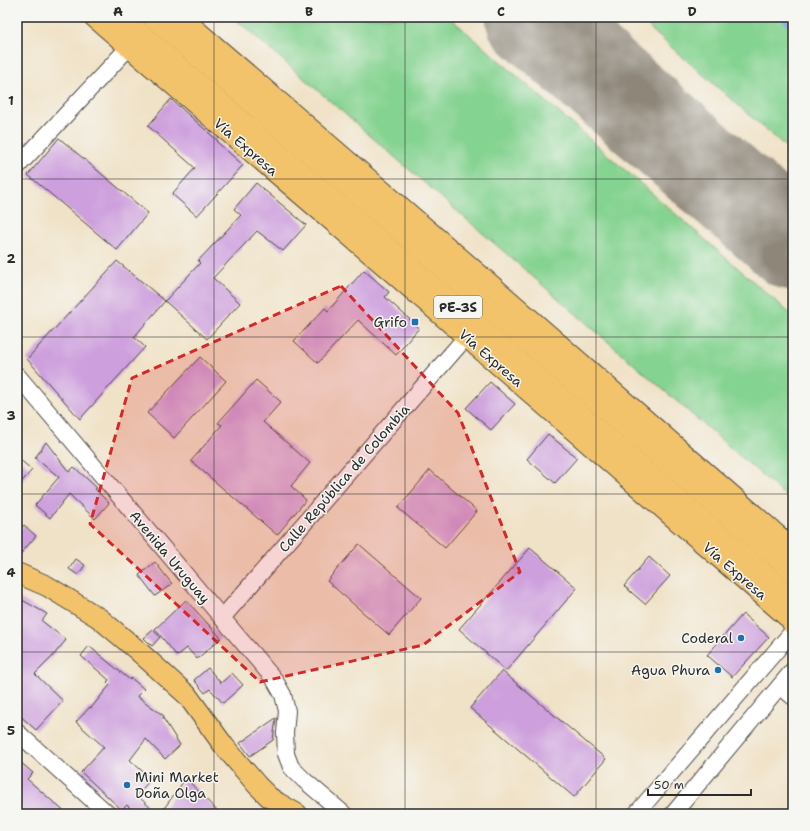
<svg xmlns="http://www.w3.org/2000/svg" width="810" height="831" viewBox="0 0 810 831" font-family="'Shantell Sans',sans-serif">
<rect width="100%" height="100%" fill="#f6f6f2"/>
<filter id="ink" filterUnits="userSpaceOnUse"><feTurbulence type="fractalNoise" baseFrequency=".025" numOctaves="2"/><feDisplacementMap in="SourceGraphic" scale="8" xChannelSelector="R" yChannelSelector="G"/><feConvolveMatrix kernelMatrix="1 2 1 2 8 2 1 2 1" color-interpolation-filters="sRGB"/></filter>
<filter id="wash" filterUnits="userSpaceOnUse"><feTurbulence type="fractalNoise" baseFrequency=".012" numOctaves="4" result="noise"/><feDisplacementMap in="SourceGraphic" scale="16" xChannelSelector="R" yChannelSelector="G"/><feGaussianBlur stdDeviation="0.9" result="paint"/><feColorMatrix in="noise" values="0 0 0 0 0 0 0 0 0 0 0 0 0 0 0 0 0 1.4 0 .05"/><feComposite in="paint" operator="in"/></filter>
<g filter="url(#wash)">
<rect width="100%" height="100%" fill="#f0e2c7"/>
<g fill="#85d391" stroke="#587f5e">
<polygon points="233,17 449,17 793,316 793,502"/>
<polygon points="646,17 793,17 793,153 654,32 646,24"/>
</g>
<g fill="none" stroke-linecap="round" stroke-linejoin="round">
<polyline stroke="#78a7e2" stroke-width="4" points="781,17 793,28"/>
<path stroke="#8e8679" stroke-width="37" d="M573 17C572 42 584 59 600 77"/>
<polyline stroke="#8e8679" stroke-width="93" points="532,17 793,244"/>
</g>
<g id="blocks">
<g fill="#cd9fdd">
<polygon points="171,99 218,141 217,142 243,165 197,216 172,194 195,168 148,126"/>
<polygon points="59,138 148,213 117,250 28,175"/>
<polygon points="256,183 306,225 283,251 257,231 213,278 240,303 207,339 165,301 200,263 198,261 241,215 234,209"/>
<polygon points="117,261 165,301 134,337 145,347 80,419 27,359"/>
<polygon points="364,270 389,292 385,297 419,328 396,355 358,320 318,363 294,341 325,308 328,311"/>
<polygon points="200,357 226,381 174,438 147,413"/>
<polygon points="256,380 281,402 263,422 310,463 291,486 306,500 277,535 191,461 222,425 218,423"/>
<polygon points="490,382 515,404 491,430 466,408"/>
<polygon points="548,434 577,458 555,483 527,459"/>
<polygon points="46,442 69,472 74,467 97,488 95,489 109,503 95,519 69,494 50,518 35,505 59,477 35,458"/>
<polygon points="17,457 32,470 17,487"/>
<polygon points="430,470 477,511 445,548 398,508"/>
<polygon points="24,525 36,536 17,558 17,533"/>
<polygon points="359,544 421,598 389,635 327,581"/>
<polygon points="530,548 577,588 506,671 459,629"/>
<polygon points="649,557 670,576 645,604 624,586"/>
<polygon points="76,559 85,565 78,575 69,569"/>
<polygon points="155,562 172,584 155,596 139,575"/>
<polygon points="17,597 47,614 42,621 66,640 52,657 35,674 63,701 36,730 17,713"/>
<polygon points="186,600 221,638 197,659 187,648 177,656 155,629"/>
<polygon points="743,614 769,637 732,677 707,655"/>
<polygon points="153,630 160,637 152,646 144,638"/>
<polygon points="89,646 130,680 131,678 144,689 137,696 164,716 163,718 180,745 165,759 146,739 130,760 151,779 137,795 157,814 136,814 127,805 122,810 81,772 104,747 76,722 90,707 91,708 110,685 107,682 109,680 81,656"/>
<polygon points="208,668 221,683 232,673 243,685 223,703 210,689 205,693 194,680"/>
<polygon points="502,671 606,759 574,797 470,708"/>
<polygon points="276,718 273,740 250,756 240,743"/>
<polygon points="17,759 33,773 27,779 67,814 27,814 17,805"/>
<polygon points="186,778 220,814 160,814"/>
</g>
</g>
</g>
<g filter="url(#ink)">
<use href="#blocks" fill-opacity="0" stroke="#494642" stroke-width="1"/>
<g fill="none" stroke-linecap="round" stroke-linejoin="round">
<defs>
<g id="minor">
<polyline points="17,167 129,47"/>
<polyline points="17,375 222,618 274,679 283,695 287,711 285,733 286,754 291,767 304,780 344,814"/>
<polyline points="222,618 466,337"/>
<polyline points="780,686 793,697"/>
<polyline points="17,732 108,814"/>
<polyline points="636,814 793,631"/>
<polyline points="673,814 793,670"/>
</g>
<g id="major">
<polyline points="94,17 393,273 791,620 793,625"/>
<polyline points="122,17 793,598"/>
<polyline points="152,17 793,572"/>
<polyline points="181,17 504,296 793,549"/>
<polyline points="17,573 47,586 99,618 136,649 187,695 224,746 257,785 269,797 278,803 297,814"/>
</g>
</defs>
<use href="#minor" stroke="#494642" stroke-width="18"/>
<use href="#major" stroke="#494642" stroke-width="22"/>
<use href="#minor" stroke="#fff" stroke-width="16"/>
<use href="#major" stroke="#f2c36a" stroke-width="20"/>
</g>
</g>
<path fill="#d62828" fill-opacity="0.2" stroke="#d62828" stroke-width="3" stroke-dasharray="8 5" stroke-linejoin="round" d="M341 286 458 413 520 572 423 645 260 682 90 524 132 378Z"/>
<path fill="none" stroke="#2b2b2b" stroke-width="1" stroke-opacity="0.55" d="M214 17V814M405 17V814M596 17V814M17 179H793M17 337H793M17 494H793M17 652H793"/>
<g fill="#1f6fb2" stroke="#f6f6f2" stroke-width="1.5">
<rect x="411" y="318" width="8" height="8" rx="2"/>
<circle cx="741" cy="638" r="4"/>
<circle cx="718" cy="670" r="4"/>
<circle cx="127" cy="785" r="4"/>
</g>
<g text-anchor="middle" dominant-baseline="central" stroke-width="3" stroke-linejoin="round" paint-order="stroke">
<rect fill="#f6f6f2" stroke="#686867" stroke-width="1" x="434" y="296" width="48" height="22" rx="3"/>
<g font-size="13" font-weight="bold" fill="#2b2b2b">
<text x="458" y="307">PE-3S</text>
</g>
<g font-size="14" fill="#2b2b2b" stroke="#f6f6f2">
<text transform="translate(246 147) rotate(41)">Vía Expresa</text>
<text transform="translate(491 358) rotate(41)">Vía Expresa</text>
<text transform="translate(344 478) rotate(-49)">Calle República de Colombia</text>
<text transform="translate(170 557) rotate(50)">Avenida Uruguay</text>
<text transform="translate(735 571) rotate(41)">Vía Expresa</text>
</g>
<g font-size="14" fill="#2b2b2b" stroke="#f6f6f2" text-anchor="end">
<text x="407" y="322">Grifo</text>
<text x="733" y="638">Coderal</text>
<text x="710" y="670">Agua Phura</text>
<text x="135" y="777" text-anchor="start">Mini Market<tspan x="135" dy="16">Doña Olga</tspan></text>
</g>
</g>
<rect width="810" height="831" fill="none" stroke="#f6f6f2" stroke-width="44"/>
<path d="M648 789v6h103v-6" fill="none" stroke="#2b2b2b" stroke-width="2"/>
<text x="654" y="789" font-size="12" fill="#2b2b2b" stroke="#f6f6f2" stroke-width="3" paint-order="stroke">50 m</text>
<rect x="22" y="22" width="766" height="787" fill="none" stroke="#2b2b2b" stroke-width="1.5"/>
<g font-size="13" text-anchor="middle" font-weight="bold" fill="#2b2b2b">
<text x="118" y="16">A</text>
<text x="309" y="16">B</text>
<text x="501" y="16">C</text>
<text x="692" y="16">D</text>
<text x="11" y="105">1</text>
<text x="11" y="263">2</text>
<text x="11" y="420">3</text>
<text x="11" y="577">4</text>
<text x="11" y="735">5</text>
</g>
</svg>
